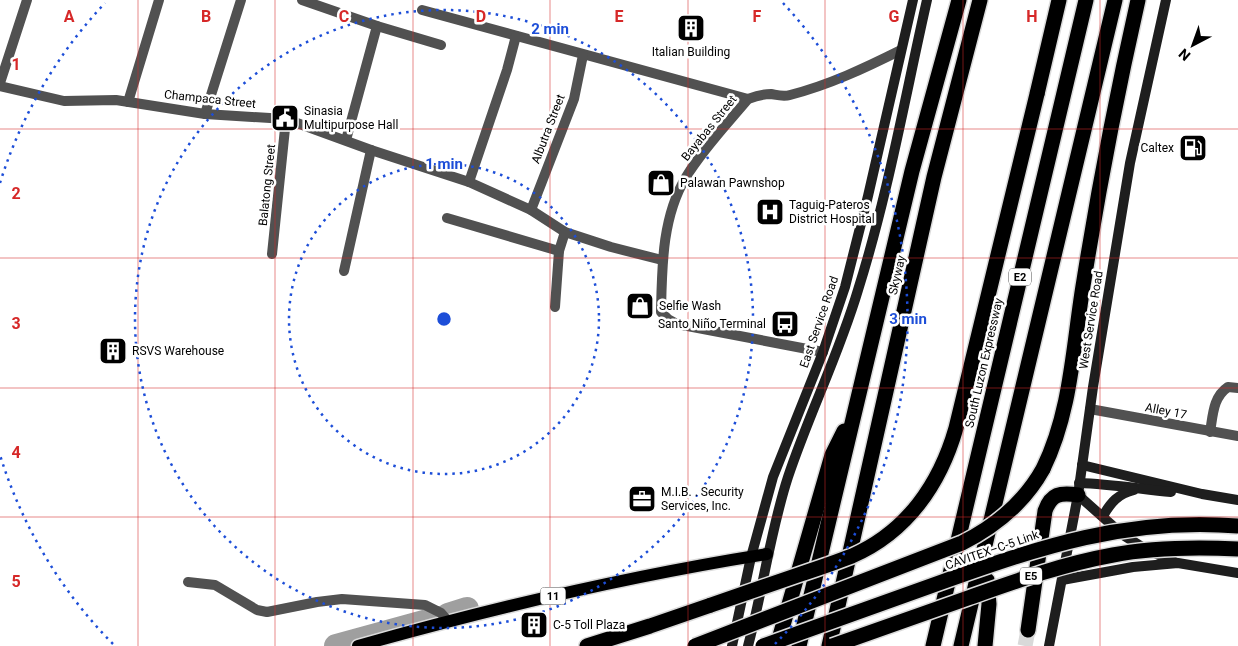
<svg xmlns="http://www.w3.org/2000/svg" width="1238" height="646" viewBox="0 0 1238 646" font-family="Roboto,sans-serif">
<rect width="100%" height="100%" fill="#fff"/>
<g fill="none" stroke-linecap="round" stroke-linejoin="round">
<g stroke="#9f9f9f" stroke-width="24">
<polyline points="448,615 467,609"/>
<polyline points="336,646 438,618"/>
</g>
<polyline stroke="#d9d9d9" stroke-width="15" stroke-dasharray="15 8" stroke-linecap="butt" points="1025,646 1028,630"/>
<defs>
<path id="primary" d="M358 646C492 608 629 576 767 554"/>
<g id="motorway">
<polyline points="1037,94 1059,0"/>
<path d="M1043 469C1072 410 1073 344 1084 280 1099 186 1117 93 1138 0"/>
<path d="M1028 630 1045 511C1051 494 1060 492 1078 495"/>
<polyline points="587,646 650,626 711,605"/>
<polyline points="777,646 832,455 844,431"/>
<polyline points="799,646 912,171 959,0"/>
<polyline points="829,646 934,177 980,0"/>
<polyline points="933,646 1086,0"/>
<polyline points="961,646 1115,0"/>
<polyline points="985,646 989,604 987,580"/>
</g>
</defs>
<use href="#primary" stroke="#dbdbdb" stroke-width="15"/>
<use href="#motorway" stroke="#dbdbdb" stroke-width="18"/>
<g stroke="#515151" stroke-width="10">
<polyline points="302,0 377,26 441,45"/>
<polyline points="422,10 748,99"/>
<polyline points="0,83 27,0"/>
<polyline points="0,86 64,101 116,100 205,114 286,119 371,150 469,182 531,210 565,232 611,247 662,260"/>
<polyline points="128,102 159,0"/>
<polyline points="205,114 241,0"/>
<polyline points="346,140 377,26"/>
<polyline points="469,182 507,70 516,36"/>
<polyline points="531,210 574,99 583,55"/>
<polyline points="447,218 559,251"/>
<polyline points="272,254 286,119"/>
<polyline points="344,271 371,150"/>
<polyline points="555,307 559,251 565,232"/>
<path d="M823 352 677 324 668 319 661 312C662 266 662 217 686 177 703 149 727 124 748 99 756 96 763 94 771 94 777 95 783 97 790 95 829 85 865 68 901 50"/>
<polyline points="1090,409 1238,436"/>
<path d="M1210 432C1213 415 1213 397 1228 387L1238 388"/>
<polyline points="188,582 215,585 257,610 267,612 317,602 342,599 425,605 441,613 448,621"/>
</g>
<g stroke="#1e1e1e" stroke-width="10">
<polyline points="1082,465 1202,494 1238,500"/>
<path d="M1079 483C1110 484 1140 489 1171 492"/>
<polyline points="1078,495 1123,535 1147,550 1175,562"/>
<path d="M1103 516C1111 502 1118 494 1134 490"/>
<polyline points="1062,580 1133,567 1178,563 1238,573"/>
<polyline points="732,646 751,557 773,477 823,352 845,287 868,196 913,0"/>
<path d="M748 646C763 590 770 532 788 477 809 414 839 354 858 290 888 195 905 97 927 0"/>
<polyline points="1049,646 1078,495 1093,387 1130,163 1166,0"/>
</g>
<use href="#primary" stroke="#000" stroke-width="12"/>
<use href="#motorway" stroke="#000" stroke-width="15"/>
<defs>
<g id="motorway-bridge">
<path d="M711 605C740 595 769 585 798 575 816 569 834 563 852 556 907 532 940 484 956 428L1037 94"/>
<path d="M695 646 962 543C996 526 1024 503 1043 469"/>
<path d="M763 646C822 625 880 604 939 583 1040 547 1128 517 1238 526"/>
<path d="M832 646C877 630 923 614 968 598 1016 581 1063 564 1113 555 1155 547 1196 547 1238 549"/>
</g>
</defs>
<use href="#motorway-bridge" stroke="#dbdbdb" stroke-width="18" stroke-linecap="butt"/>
<use href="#motorway-bridge" stroke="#000" stroke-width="15"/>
</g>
<path fill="none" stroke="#d62828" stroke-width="1" stroke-opacity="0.55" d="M138 0V646M275 0V646M413 0V646M550 0V646M688 0V646M825 0V646M963 0V646M1100 0V646M0 129H1238M0 258H1238M0 388H1238M0 517H1238"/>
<g fill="none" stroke="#1d4ed8" stroke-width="2.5" stroke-dasharray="2.5 5">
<circle cx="444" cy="319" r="155"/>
<circle cx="444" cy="319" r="309"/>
<path d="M113 644A464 464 0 0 1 0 455M0 183A464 464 0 0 1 105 3M783 3A464 464 0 0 1 775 644"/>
</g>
<defs>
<symbol id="building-square" viewBox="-11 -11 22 22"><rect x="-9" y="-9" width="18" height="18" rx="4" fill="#000" stroke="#fff"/><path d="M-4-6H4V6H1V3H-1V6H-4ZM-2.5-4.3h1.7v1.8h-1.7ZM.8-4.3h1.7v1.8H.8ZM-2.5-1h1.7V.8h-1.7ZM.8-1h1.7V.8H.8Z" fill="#fff"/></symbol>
<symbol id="civic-square" viewBox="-11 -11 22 22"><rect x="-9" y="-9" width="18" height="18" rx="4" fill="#000" stroke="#fff"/><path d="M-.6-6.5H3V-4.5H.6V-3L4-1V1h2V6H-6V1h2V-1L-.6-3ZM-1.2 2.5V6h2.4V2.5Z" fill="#fff"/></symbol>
<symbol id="fuel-square" viewBox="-11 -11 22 22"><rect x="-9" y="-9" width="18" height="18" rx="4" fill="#000" stroke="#fff"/><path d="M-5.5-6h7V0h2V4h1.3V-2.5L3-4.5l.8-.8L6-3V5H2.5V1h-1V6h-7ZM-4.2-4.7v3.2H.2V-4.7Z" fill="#fff"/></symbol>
<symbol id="shop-square" viewBox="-11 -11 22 22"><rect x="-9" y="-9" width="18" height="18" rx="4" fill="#000" stroke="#fff"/><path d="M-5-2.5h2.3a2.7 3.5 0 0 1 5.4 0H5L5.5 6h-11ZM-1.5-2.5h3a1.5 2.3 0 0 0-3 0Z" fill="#fff"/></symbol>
<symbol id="hospital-square" viewBox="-11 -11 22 22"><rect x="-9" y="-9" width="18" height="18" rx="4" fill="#000" stroke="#fff"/><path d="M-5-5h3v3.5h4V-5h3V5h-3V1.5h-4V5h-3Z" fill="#fff"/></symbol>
<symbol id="bus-square" viewBox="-11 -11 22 22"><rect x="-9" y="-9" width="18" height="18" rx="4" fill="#000" stroke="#fff"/><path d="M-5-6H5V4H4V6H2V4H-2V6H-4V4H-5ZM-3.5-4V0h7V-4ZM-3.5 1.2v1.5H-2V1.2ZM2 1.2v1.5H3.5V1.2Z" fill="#fff"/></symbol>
<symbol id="office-square" viewBox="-11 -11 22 22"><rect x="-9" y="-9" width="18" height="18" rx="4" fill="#000" stroke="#fff"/><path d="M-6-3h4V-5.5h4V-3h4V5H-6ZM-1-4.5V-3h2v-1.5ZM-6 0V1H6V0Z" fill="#fff"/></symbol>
</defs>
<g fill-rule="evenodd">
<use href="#building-square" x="675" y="12" width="32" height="32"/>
<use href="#civic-square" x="269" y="102" width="32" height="32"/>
<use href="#fuel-square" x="1177" y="132" width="32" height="32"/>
<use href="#shop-square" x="645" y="167" width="32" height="32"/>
<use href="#hospital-square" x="754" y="196" width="32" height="32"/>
<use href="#shop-square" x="624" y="290" width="32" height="32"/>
<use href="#bus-square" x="769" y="308" width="32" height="32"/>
<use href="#building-square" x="97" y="335" width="32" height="32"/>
<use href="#office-square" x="626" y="483" width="32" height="32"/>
<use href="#building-square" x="518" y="609" width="32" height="32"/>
</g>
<g text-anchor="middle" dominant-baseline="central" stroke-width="5" stroke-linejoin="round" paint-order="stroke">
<g fill="#fff" stroke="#4c4c4c" stroke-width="1">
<rect x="1009" y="268.5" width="22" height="17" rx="4"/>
<rect x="1020" y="567.5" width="22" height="17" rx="4"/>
<rect x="540.5" y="587.5" width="25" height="17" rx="4"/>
</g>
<g font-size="11" font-weight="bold" fill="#000">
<text x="1020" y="277">E2</text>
<text x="1031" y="576">E5</text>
<text x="553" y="596">11</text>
</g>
<g font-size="12" fill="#000" stroke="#fff" text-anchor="start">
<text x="691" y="52" text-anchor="middle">Italian Building</text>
<text x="304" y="111">Sinasia<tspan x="304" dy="14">Multipurpose Hall</tspan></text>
<text x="1174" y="148" text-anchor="end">Caltex</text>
<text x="680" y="183">Palawan Pawnshop</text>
<text x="789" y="205">Taguig-Pateros<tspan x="789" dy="14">District Hospital</tspan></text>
<text x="659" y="306">Selfie Wash</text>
<text x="766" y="324" text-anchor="end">Santo Niño Terminal</text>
<text x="132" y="351">RSVS Warehouse</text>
<text x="661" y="492">M.I.B. . Security<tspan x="661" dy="14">Services, Inc.</tspan></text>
<text x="553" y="625">C-5 Toll Plaza</text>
</g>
<g font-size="12" fill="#000" stroke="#fff">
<text transform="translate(210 99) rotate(6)">Champaca Street</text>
<text transform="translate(709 128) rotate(-51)">Bayabas Street</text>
<text transform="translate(548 129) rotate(-69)">Albutra Street</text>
<text transform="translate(267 185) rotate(-84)">Balatong Street</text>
<text transform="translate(897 275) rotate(-77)">Skyway</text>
<text transform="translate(1091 320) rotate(-81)">West Service Road</text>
<text transform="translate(819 322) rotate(-71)">East Service Road</text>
<text transform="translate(984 363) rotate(-77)">South Luzon Expressway</text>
<text transform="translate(1166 411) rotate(11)">Alley 17</text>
<text transform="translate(992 550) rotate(-19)">CAVITEX–C-5 Link</text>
</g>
</g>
<g font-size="16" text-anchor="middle" font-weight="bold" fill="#d62828" stroke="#fff" stroke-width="5" stroke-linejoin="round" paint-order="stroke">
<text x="69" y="22">A</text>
<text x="206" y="22">B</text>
<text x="344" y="22">C</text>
<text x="481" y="22">D</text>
<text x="619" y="22">E</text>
<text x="757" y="22">F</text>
<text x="894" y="22">G</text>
<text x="1032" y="22">H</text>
<text x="16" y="70">1</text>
<text x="16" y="199">2</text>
<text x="16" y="329">3</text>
<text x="16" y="458">4</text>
<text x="16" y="587">5</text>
</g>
<circle cx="444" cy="319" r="8" fill="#1d4ed8" stroke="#fff" stroke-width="2.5"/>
<g font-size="15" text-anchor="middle" font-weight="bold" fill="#1d4ed8" stroke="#fff" stroke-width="5" stroke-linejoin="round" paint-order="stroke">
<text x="550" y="34">2 min</text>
<text x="444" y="169">1 min</text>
<text x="908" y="324">3 min</text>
</g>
<g transform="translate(1193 45) rotate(221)" stroke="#ffffff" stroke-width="4" paint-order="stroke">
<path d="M0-4L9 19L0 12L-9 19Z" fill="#000000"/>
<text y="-8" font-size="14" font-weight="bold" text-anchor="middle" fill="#000000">N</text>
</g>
</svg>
